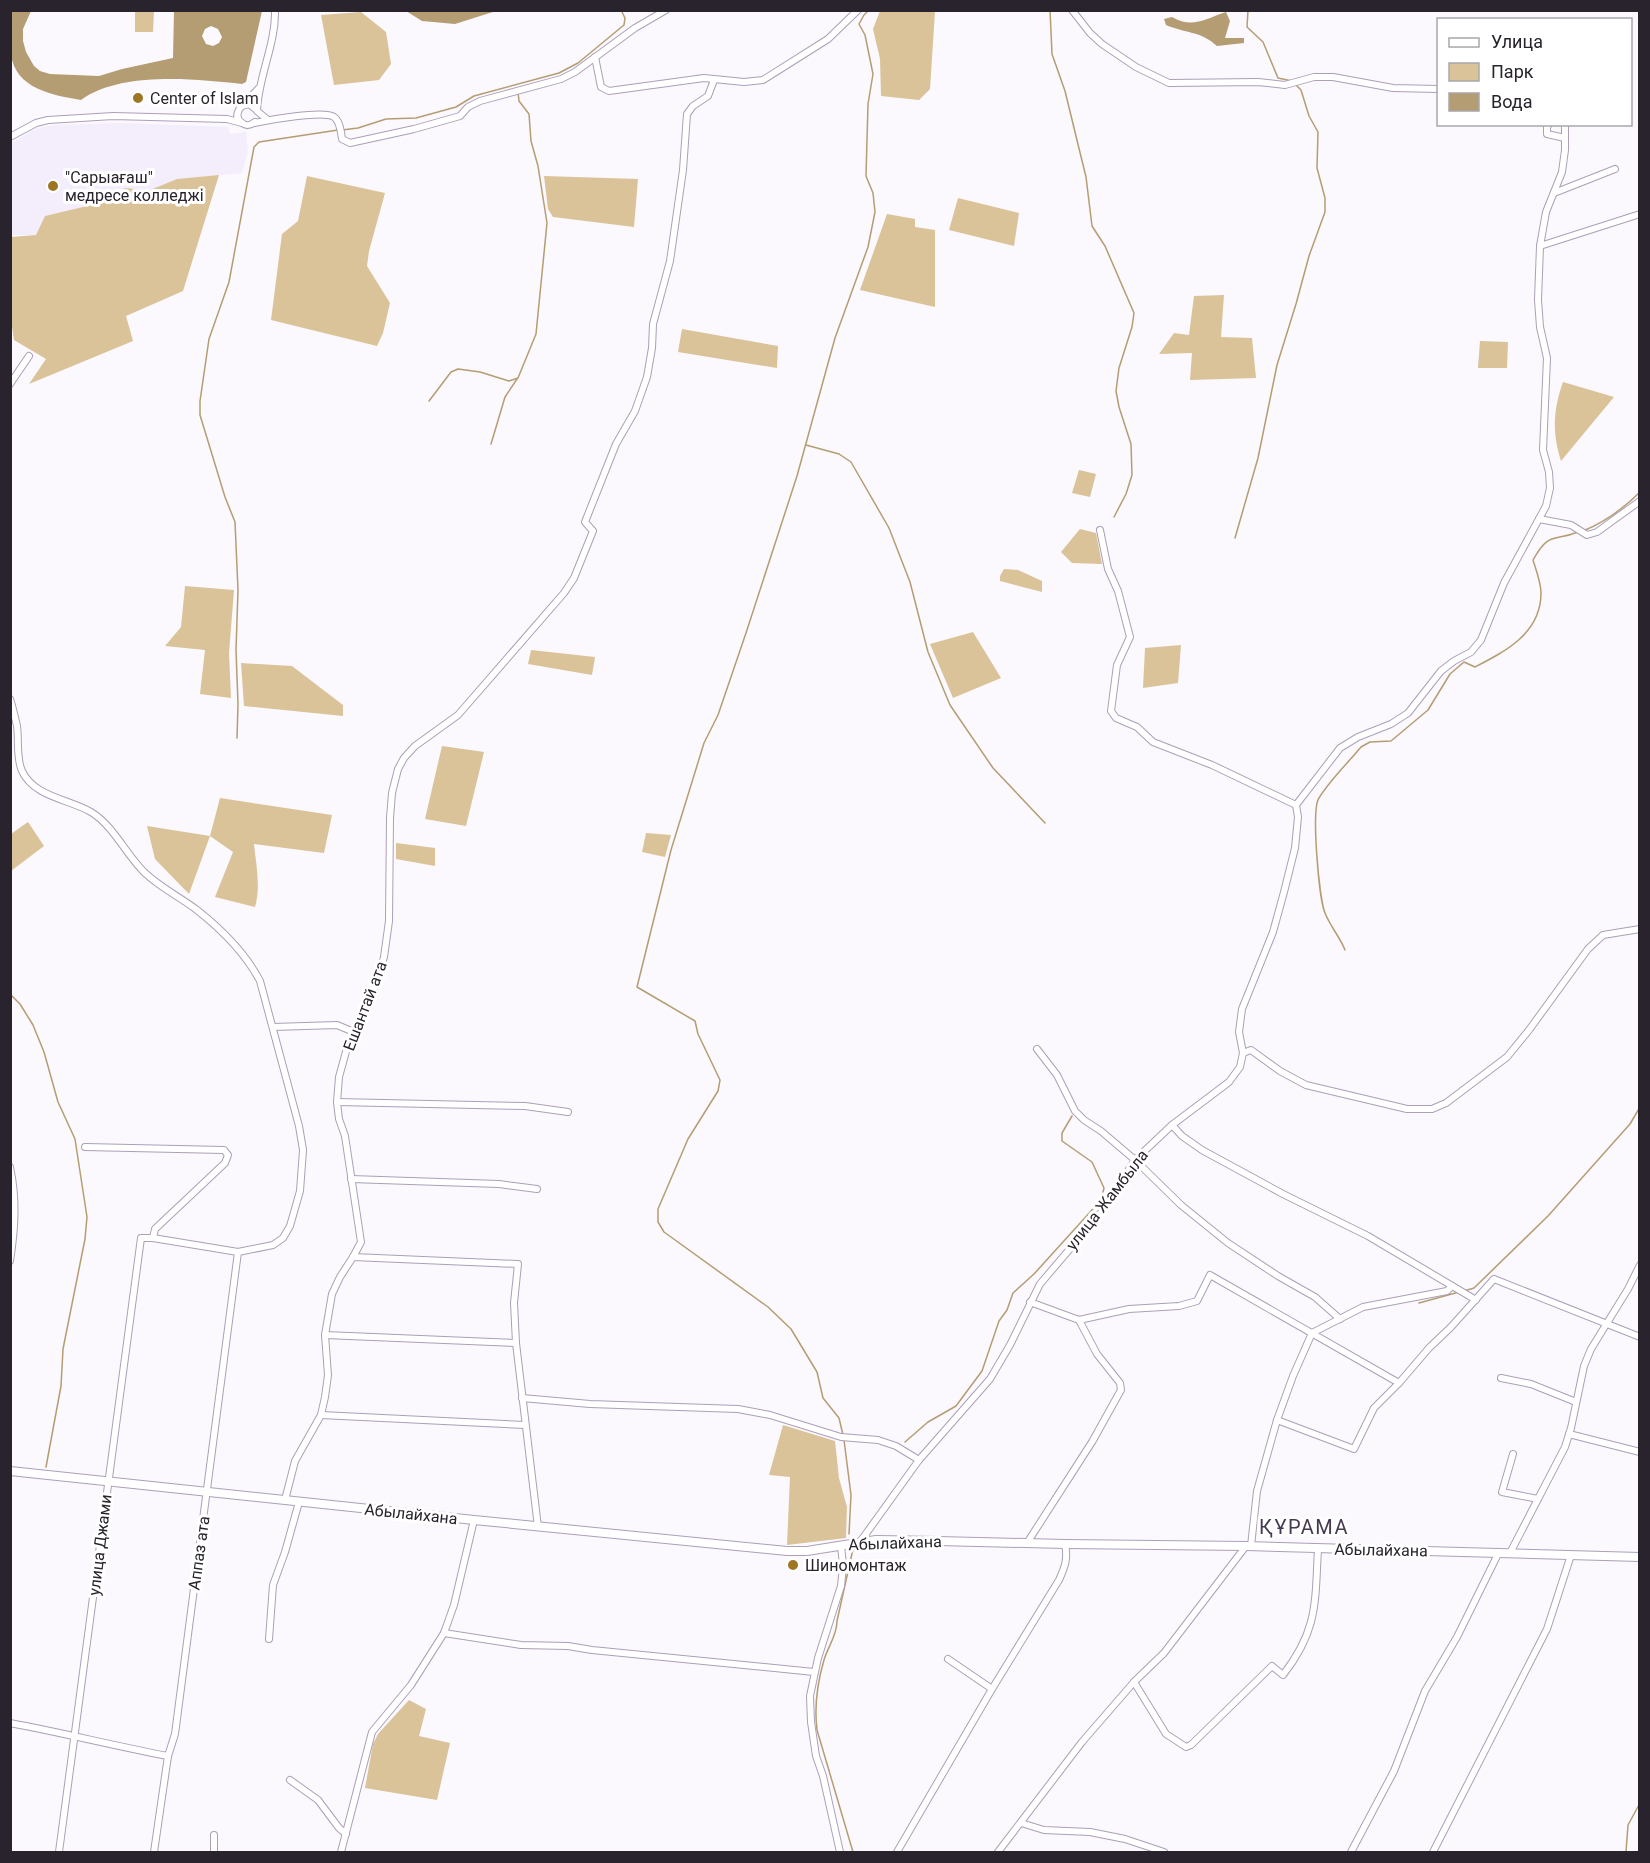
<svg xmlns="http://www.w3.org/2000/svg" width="1650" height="1863" viewBox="0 0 1650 1863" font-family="Roboto,sans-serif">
<rect width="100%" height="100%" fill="#fbf8fe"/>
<polygon fill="#f4edfb" points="123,123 228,127 230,134 246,132 248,152 242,173 177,179 150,190 124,188 121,198 45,216 36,235 11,235 10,144 37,128 56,125"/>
<g fill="#dac398">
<polygon points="135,11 154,11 153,32 135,32"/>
<polygon points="880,11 935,11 930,89 919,100 881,96 880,59 873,29"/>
<polygon points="361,12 386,32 391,64 379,80 334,85 321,15"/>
<polygon points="219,175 183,291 126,316 133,341 29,384 46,359 14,340 10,313 11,237 36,235 45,216 121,198 124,188 150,190 177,179"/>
<polygon points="307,176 385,193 369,251 367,266 390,303 383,333 377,346 271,320 282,234 298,221"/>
<polygon points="544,176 638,179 634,227 553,217 548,209"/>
<polygon points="958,198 1019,213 1014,246 949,230"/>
<polygon points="887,214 915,219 915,227 935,230 935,307 860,290"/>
<polygon points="1224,295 1221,337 1252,338 1256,378 1190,380 1192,353 1159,354 1174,333 1189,335 1194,296"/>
<polygon points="682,329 778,346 777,368 678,352"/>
<polygon points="1480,341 1508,342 1507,368 1478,368"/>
<path d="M1563 382 1614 397 1561 461C1552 433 1553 410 1563 382Z"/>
<polygon points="1079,470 1096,474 1090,497 1072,493"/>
<polygon points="1080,529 1096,533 1102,564 1072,563 1061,552"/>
<polygon points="1004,569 1018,570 1042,581 1042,592 1000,581 1000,576"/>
<polygon points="185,586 234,590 229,653 231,698 200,694 205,650 165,646 181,627"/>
<polygon points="973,632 1001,678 953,698 930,644"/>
<polygon points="1181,645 1178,683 1143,688 1145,648"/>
<polygon points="531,650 595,657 592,675 528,664"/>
<polygon points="241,663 292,666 343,705 343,716 244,706"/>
<polygon points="442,746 484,752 466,826 425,819"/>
<path d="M220 798 332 815 324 853 254 844C256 864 261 887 255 907L215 897 233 852 210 836 189 894 155 859 147 826 210 836Z"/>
<polygon points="28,822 44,846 11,871 11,834"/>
<polygon points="646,833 671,835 665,857 642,852"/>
<polygon points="396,843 435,848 435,866 396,859"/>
<polygon points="783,1425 835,1441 839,1478 847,1507 846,1538 787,1545 790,1477 769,1475"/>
<polygon points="409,1700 426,1709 419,1736 450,1743 437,1800 365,1788 373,1744 378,1734"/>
</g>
<g fill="#b49d72" fill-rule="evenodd">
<path d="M10 11H31L23 29V41L26 52 34 66 40 71 50 74 99 76 122 69 173 58 174 11H262L246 82 242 84C195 79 121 71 81 100 53 95 15 89 11 54 9 40 10 25 10 11ZM211 26 218 29 222 37 219 43 213 46 206 44 202 36 205 29Z"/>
<polygon points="406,11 496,11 455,24 422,21"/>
<path d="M1226 12 1230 21 1225 38H1244V43L1217 46C1201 31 1184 33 1166 25L1164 19 1172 17C1192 29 1205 19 1226 12Z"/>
</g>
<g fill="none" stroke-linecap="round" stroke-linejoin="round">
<g stroke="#b49d72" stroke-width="1.5">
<polyline points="1050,10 1052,54 1065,91 1086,177 1092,226 1105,246 1134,313 1132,327 1119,368 1116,391 1119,407 1131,444 1132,475 1126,494 1114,517"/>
<polyline points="1248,10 1247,27 1263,42 1278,78 1292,81"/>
<polyline points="342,130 358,128 386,119 416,118 456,107 474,96 559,73 578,63 624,25 625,18 621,10"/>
<polyline points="429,401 451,372 458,369 480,372 509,381 518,378 536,334 547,223 538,166 531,141 529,114 519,101 518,92"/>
<polyline points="491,444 505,397 517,379"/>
<polyline points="806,445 839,454 851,462 889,528 910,582 928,652 950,705 993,768 1045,823"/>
<path d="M1583 531C1605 522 1623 509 1640 492"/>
<polyline points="1235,538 1258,458 1277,365 1296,304 1309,256 1325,212 1325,198 1317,168 1318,132 1309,116 1301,90 1295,84"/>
<polyline points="237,738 238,704 236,650 238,590 235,522 225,497 200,415 200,401 209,339 229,282 254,147 259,142 338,130"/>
<path d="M1345 950C1340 937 1330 926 1325 913 1319 899 1311 809 1319 798 1330 780 1347 764 1361 747L1370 742 1391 741 1428 710 1450 674 1464 662 1475 667C1506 651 1541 633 1541 593 1541 582 1536 570 1533 560 1549 531 1553 542 1578 532"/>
<polyline points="10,994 20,1004 33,1025 44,1052 58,1102 75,1139 87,1217 85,1239 63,1349 61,1386 46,1467"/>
<polyline points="1464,1291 1474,1288 1548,1216 1630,1124 1640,1107"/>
<polyline points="1419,1303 1459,1292"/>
<polyline points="843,1435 839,1418 823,1398 817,1372 791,1329 768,1307 664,1232 658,1222 658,1209 688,1139 718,1091 720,1080 698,1034 695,1021 637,987 671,850 704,743 718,715 746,633 797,476 835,338 868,247 875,212 873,193 866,176 868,104 873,74 865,35 859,24 864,15 869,10"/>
<polyline points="844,1440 851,1495 849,1534"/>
<polyline points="905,1442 928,1422 956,1406 982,1371 999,1321 1007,1310 1013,1293 1034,1274 1101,1200 1104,1188 1092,1162 1062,1141 1062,1133 1072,1116"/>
<path d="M853 1852 817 1730C814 1706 817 1684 824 1660 828 1646 837 1636 837 1621L853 1549"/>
<polyline points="1626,1852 1628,1825 1640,1803"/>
</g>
<defs>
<g id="street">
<polyline points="1072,10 1090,33 1102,44 1136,67 1169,83 1258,82 1285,85 1314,77 1333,77 1393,88 1438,89"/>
<polyline points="595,57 601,87 609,91 704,78 744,82 763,80 828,39 858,10"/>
<polyline points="242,106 249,104 257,110"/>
<path d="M268 120 257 111C258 77 276 44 275 10"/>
<path d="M255 122C251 125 247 127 242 123 227 113 252 97 258 89"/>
<path d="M254 123C268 120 324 110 334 117 340 121 341 132 342 139L350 143 414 129 460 116 468 107 480 101 561 79 575 72 635 28 666 10"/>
<polyline points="1549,124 1547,127 1547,134 1565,138"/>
<polyline points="10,137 36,123 48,120 113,116 227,119 242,123"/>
<polyline points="1554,193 1615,169"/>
<polyline points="1540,246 1640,214"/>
<polyline points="10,384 29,356"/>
<polyline points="1539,519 1571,525 1587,535 1597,532 1640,501"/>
<polyline points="1100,530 1108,569 1118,591 1130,637 1117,665 1111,711 1116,718 1137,727 1153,742 1212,765 1296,805"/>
<path d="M10 699C13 708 15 717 17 726 19 740 16 758 22 771 34 797 69 799 91 812 114 826 126 855 145 873 161 888 180 897 197 910 221 929 246 954 260 981L299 1126 303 1150 300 1191 290 1226 283 1238 273 1245 238 1252 153 1238H141L59 1852"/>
<polyline points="1296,805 1340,748 1358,737 1391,724 1408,713 1441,671 1454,661 1471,652 1481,640 1504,583 1546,506 1550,488 1549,472 1543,450 1547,358 1540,327 1538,300 1540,246 1546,212 1562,172 1565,150 1565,124"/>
<polyline points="273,1027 337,1025 354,1032"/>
<polyline points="1037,1049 1057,1075 1075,1111 1084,1120 1101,1131 1135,1160 1181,1205 1228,1243 1278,1276 1315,1297 1340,1319"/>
<polyline points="1243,1053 1251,1050 1280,1071 1306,1085 1407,1109 1432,1109 1446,1103 1507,1057 1529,1030 1588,949 1603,935 1640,929"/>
<polyline points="337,1102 525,1106 568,1112"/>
<polyline points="1172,1125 1182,1136 1202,1150 1283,1194 1368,1236 1476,1300"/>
<polyline points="85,1147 224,1150 228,1155 225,1163 155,1229 153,1238"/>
<path d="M10 1167C17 1199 15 1229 10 1261"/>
<polyline points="351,1179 499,1184 537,1189"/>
<polyline points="353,1257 518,1264 514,1303 516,1343 538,1527"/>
<polyline points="1030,1302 1079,1320 1129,1309 1179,1306 1197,1301 1210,1275 1399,1383"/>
<polyline points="325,1335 516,1343"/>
<polyline points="1501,1378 1531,1384 1576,1402"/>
<polyline points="522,1398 590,1404 738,1409 770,1415 841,1437 878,1440 896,1446 919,1460"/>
<polyline points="321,1415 525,1425"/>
<polyline points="1277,1420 1354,1449 1374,1408 1399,1383 1429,1348 1451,1327 1494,1279 1640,1337"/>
<polyline points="1569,1434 1640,1452"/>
<polyline points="1513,1454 1502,1492 1538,1499"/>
<polyline points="285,1500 295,1461 321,1415 325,1397 328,1375 325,1335 332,1294 340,1277 353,1257 361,1242 345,1136 339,1119 337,1102 339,1077 347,1048 377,982 384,957 389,921 390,818 392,793 398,769 404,758 415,746 458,715 564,593 574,578 593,531 585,522 616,444 635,411 647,377 652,348 653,324 670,261 683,170 687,114 693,106 708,96 714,80"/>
<polyline points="860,1542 919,1460 990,1379 1010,1345 1040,1284 1103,1210 1135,1160 1172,1125 1229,1082 1240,1067 1243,1053 1239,1032 1242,1009 1273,932 1284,892 1295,848 1298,817 1296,805"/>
<polyline points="1027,1543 1092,1442 1121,1390 1120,1383 1097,1354 1079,1320"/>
<polyline points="1251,1546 1257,1491 1277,1420 1293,1376 1312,1333 1363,1307 1447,1291 1452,1286"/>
<polyline points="1510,1553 1565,1447 1571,1428 1584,1366 1591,1349 1628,1289 1640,1265"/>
<polyline points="444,1633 521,1645 568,1646 592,1650 814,1672"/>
<polyline points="269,1639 273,1585 285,1552 299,1502"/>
<polyline points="948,1659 992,1689"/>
<path d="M1134 1682 1166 1734 1186 1747 1191 1745 1272 1666 1283 1675C1318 1630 1315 1603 1318 1549"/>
<path d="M10 1723C64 1733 115 1746 168 1756"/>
<polyline points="290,1780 318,1800 339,1828 346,1834"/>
<polyline points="1021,1823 1044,1830 1090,1832 1125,1839 1164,1852"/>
<polyline points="154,1852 168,1756 175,1734 238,1252"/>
<polyline points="214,1852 214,1835"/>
<polyline points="341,1852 372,1732 411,1685 444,1633 454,1605 474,1520"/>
<polyline points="840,1852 823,1776 816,1756 811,1722 810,1696 818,1658 841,1586 843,1566 841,1545"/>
<path d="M897 1852 992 1689 1059 1580C1065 1567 1068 1559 1065 1544"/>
<polyline points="998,1852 1082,1742 1134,1682 1164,1653 1246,1546"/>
<polyline points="1351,1852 1394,1771 1425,1691 1457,1637 1499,1552"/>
<polyline points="1433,1852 1547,1629 1571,1555"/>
</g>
<polyline id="secondary" points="10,1471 474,1520 787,1551 807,1551 876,1540 938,1541 1065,1544 1246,1546 1640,1557"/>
</defs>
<use href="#street" stroke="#ac9fb9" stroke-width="8"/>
<use href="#secondary" stroke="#ac9fb9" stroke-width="10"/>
<use href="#street" stroke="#fff" stroke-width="6"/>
<use href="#secondary" stroke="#fff" stroke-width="8"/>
</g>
<g fill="#9c7622" stroke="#fff" stroke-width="2">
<circle cx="138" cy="98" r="6"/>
<circle cx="53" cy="186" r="6"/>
<circle cx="793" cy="1565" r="6"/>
</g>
<g text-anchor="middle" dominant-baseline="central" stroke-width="6" stroke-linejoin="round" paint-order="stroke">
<g font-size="16" fill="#28232c" stroke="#fff" text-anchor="start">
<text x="150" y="98">Center of Islam</text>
<text x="65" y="177">"Сарыағаш"<tspan x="65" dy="18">медресе колледжі</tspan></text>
<text x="805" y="1565">Шиномонтаж</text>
</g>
<g font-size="16" fill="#28232c" stroke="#fff">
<text transform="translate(365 1006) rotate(-69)">Ешантай ата</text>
<text transform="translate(1107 1200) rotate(-52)">улица Жамбыла</text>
<text transform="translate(411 1514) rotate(6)">Абылайхана</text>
<text transform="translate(895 1543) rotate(-2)">Абылайхана</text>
<text transform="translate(100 1545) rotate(-83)">улица Джами</text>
<text transform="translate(1381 1550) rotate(1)">Абылайхана</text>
<text transform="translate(199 1553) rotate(-82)">Аппаз ата</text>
</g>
<g font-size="20" letter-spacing="1.5" fill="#463a50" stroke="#fff">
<text x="1304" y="1527">ҚҰРАМА</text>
</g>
</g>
<rect width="1650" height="1863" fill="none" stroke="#28232c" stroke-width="24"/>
<rect x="1437" y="18" width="195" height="108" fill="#ffffff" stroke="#a9a7ab" stroke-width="1.5"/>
<rect x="1449" y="38" width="30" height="9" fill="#ffffff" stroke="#a9a7ab" stroke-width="1.5"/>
<text x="1491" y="48" font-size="18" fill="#28232c">Улица</text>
<rect x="1449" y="63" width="30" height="18" fill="#dac398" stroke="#a9a7ab" stroke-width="1.5"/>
<text x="1491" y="78" font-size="18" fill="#28232c">Парк</text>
<rect x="1449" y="93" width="30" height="18" fill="#b49d72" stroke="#a9a7ab" stroke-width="1.5"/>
<text x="1491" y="108" font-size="18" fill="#28232c">Вода</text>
</svg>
